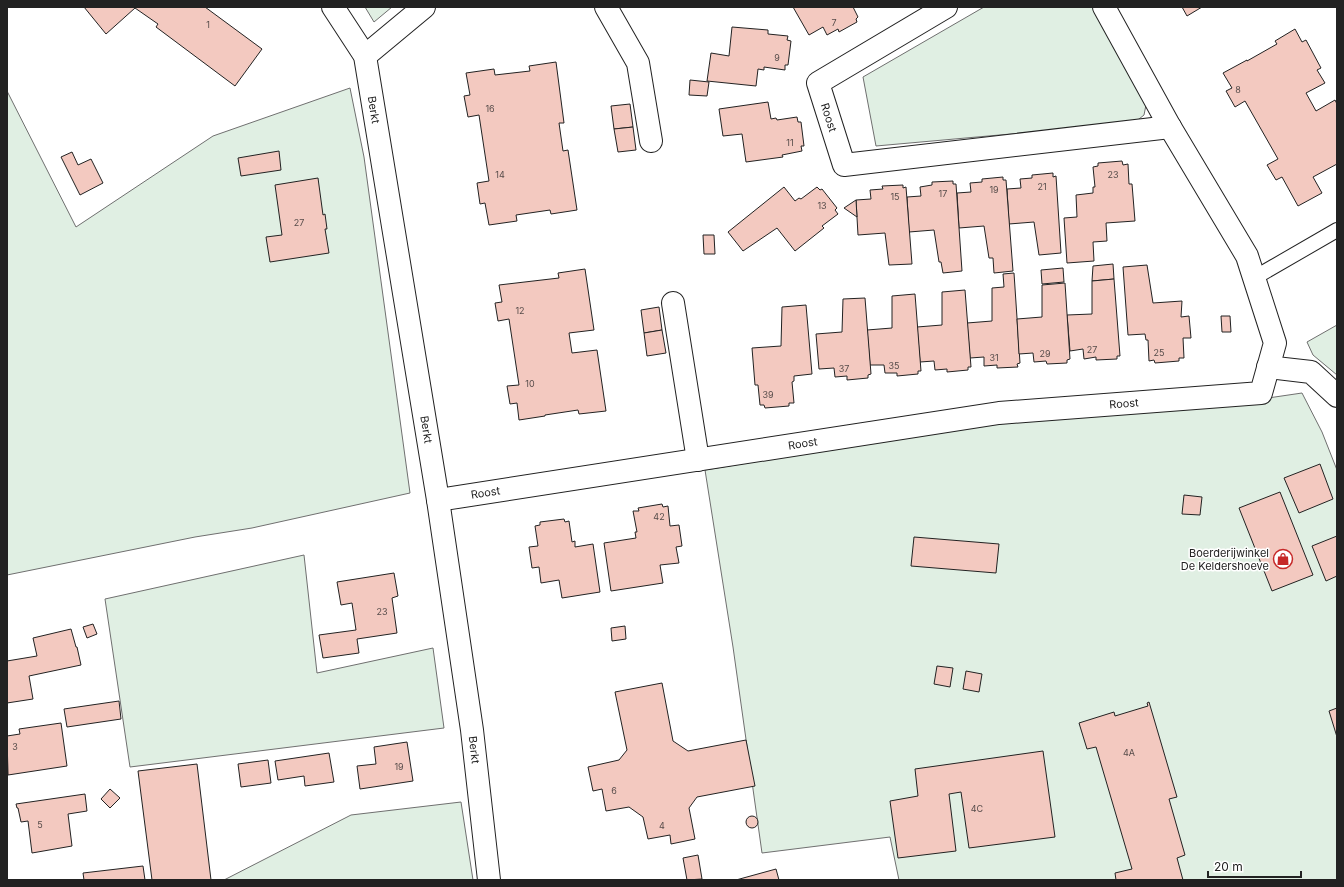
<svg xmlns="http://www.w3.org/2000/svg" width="1344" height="887" viewBox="0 0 1344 887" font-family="Inter,sans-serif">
<rect width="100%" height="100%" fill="#fff"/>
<g fill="#e0efe3" stroke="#6f6f6f">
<polygon points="365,7 392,7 374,22"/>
<polygon points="984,7 1094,7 1147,100 1144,115 1134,123 876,146 863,77"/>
<polygon points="350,88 364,157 410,493 252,528 195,537 7,575 7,91 76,227 213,136"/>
<polygon points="1337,325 1337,375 1313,355 1307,342"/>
<polygon points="1302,393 1322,432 1337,470 1337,880 899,880 890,837 762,853 733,647 705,470 1008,419 1241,402"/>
<polygon points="304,555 317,673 433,648 444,728 130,767 105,599"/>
<polygon points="461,802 473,880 224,880 351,815"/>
</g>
<g fill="#f3c9c0" stroke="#222">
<polygon points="84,7 205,7 262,49 235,86 156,27 158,24 135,8 106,34"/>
<polygon points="793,7 853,7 858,17 856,19 857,22 839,32 838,29 827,35 823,27 809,35"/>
<polygon points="1182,7 1202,7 1187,16"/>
<polygon points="732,27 768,30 768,34 788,36 787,40 791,41 788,65 785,65 785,70 764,67 764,70 758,69 756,86 707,81 711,53 729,56"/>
<polygon points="1295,29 1302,42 1306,40 1321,68 1317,70 1325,83 1306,93 1316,111 1335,100 1337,104 1337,164 1313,177 1322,193 1298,206 1282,177 1276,180 1267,165 1278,159 1245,101 1235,107 1226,91 1232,88 1223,73 1247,60 1247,61 1277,44 1275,41"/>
<polygon points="556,62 564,123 559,123 563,151 568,150 577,210 551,214 550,210 516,215 517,221 489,225 485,203 480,204 477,183 489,181 479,115 468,117 464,96 470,95 466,73 494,69 495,75 530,71 529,66"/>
<polygon points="690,80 709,82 707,96 689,95"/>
<polygon points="768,102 771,119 776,118 777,120 797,117 798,122 801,122 804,146 801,146 802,151 782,155 783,157 746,162 742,134 723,136 719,109"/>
<polygon points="630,104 633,127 614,129 611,106"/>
<polygon points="633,127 636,150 618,152 614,129"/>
<polygon points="279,151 281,170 241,176 238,158"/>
<polygon points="72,152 78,165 91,159 103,183 80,195 61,157"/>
<polygon points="1122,161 1123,165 1128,164 1129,184 1132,184 1135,221 1106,223 1107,241 1093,242 1094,261 1067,263 1064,218 1077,217 1076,195 1093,193 1093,187 1095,187 1093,167 1098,166 1098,163"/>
<polygon points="1053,173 1053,177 1056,176 1061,253 1039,255 1034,222 1009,224 1007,189 1021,188 1020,179 1032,178 1032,175"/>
<polygon points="1003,177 1003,180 1006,180 1013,271 994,273 993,258 989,258 984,226 959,228 957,193 971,192 970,183 982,182 982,179"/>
<polygon points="318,178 323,215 325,214 327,229 325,229 329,253 270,262 266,237 282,235 275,185"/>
<polygon points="953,181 953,184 956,184 962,271 943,273 941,262 939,262 934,230 909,232 907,197 921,196 920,187 932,185 932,182"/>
<polygon points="903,185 903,188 906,187 912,264 889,265 885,233 858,235 856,200 871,199 870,190 883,189 882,186"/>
<polygon points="784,187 795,201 799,198 801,199 817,187 820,190 822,189 837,208 835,210 838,214 822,226 824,228 795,251 777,228 743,251 728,232"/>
<polygon points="856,200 857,217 844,208"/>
<polygon points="703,235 714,235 715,254 704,254"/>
<polygon points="1113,264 1114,279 1092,281 1093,266"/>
<polygon points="1147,265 1153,303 1182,301 1181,317 1189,316 1191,338 1183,338 1184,358 1179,358 1179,361 1155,363 1154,360 1149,361 1148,340 1146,340 1145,334 1128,335 1123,267"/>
<polygon points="1063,268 1064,282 1042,284 1041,270"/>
<polygon points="585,269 594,330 569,333 572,353 597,350 606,411 579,414 578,410 545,415 545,416 519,420 517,403 510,404 507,386 519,385 509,319 498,321 495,303 502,302 499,285 559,278 558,273"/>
<polygon points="1014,273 1020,363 1017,364 1018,367 997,368 997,365 984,366 984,357 970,358 967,323 992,321 992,288 1004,287 1003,274"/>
<polygon points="1114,279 1120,356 1117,356 1117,359 1096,360 1096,357 1084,359 1083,349 1070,351 1067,315 1092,314 1092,281"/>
<polygon points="1065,283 1070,359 1067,360 1067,363 1047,364 1046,361 1034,362 1033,353 1019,354 1017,319 1042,317 1042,285"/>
<polygon points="965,290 971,367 968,367 968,370 947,372 947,369 935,370 934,361 920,362 917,327 942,325 942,292"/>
<polygon points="915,294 921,371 918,371 918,374 897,376 897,373 885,373 884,365 870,365 867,330 892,328 892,296"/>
<polygon points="865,298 871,374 868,375 868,378 847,380 847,376 835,377 834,368 819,369 816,334 842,332 843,299"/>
<polygon points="806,305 812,374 794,376 794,381 792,382 794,403 789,403 789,406 765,408 764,405 760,405 758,385 755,385 752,348 781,346 782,307"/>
<polygon points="659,307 662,330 644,333 641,310"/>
<polygon points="1221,316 1230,316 1231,332 1222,332"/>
<polygon points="662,330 666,353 647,356 644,333"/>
<polygon points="1320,464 1333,499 1299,513 1284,478"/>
<polygon points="1280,492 1313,575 1272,591 1239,508"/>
<polygon points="1184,495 1202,497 1200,515 1182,514"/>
<polygon points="662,504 663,507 668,506 670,526 679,525 682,546 676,547 679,563 660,565 663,583 611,591 604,543 636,538 635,532 637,532 633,511 639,511 638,508"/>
<polygon points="564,519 565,522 569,521 572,542 575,541 575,547 593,544 600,592 562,598 559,580 541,583 539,567 532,568 529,547 538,546 535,526 540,525 540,522"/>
<polygon points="1337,536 1337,576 1326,581 1312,546"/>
<polygon points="914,537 999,544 996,573 911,566"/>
<polygon points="394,573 398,596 392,598 397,633 357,639 359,653 323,658 319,635 356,630 352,603 341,605 337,582"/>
<polygon points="93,624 97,634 87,638 83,627"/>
<polygon points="625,626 626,639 612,641 611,628"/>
<polygon points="71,629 76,647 77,647 81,665 29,676 33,699 7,703 7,661 37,656 33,638"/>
<polygon points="937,666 953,668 950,687 934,684"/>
<polygon points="966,671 982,674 979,692 963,689"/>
<polygon points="662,683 673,741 688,751 746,740 755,786 697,797 689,808 695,839 671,844 670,835 648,839 643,817 629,807 606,811 602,789 593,791 588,767 619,760 627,750 615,692"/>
<polygon points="119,701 121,719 67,727 64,709"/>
<polygon points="1149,702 1177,797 1169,799 1185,855 1177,858 1183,880 1116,880 1115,873 1132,869 1096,747 1087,749 1079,723 1114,712 1115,716 1148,706 1147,703"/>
<polygon points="1337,708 1337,737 1329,711"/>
<polygon points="61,723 67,766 8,775 7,736 20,734 19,729"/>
<polygon points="407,742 413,781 360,789 357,766 376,764 374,747"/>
<polygon points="1043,751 1055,837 969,848 961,792 949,794 956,851 898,858 890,801 918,796 915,769"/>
<polygon points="329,753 334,782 305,786 304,776 278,780 275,761"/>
<polygon points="268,760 271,783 241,787 238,764"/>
<polygon points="197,764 211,880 152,880 138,771"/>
<polygon points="110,789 120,798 110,808 101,799"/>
<polygon points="85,794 87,811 68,814 72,846 32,853 28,821 21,822 18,808 17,808 16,804"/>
<circle cx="752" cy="822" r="6"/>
<polygon points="698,855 702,879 687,880 683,858"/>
<polygon points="143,866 145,880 84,880 83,873"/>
<polygon points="776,869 779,880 736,880"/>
</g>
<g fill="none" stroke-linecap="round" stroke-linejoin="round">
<defs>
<polyline id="service" points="1254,278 1337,230"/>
<g id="minor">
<path id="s1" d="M333 7 365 56 438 500 472 730 489 880"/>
<polyline points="606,7 638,63 651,141"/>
<path id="s2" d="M946 7 818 83 844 165 1170 127"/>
<polyline points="365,56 424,7"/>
<polyline points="673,303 698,460"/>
<polyline points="1268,367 1311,372 1337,396"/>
<path id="s3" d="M438 500 999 413 1261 393 1275 343 1247 256 1170 127 1104 7"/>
</g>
</defs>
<use href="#service" stroke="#222" stroke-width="16"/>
<use href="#minor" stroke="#222" stroke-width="24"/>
<use href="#service" stroke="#fff" stroke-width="14"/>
<use href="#minor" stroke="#fff" stroke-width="22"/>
</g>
<defs>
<symbol id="shop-ring" viewBox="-11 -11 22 22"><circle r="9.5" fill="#fff" stroke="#c62828" stroke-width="1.5"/><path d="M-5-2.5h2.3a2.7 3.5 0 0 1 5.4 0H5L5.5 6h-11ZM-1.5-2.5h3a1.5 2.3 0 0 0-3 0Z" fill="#c62828"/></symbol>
</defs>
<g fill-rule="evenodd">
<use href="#shop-ring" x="1272" y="548" width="22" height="22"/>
</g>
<g text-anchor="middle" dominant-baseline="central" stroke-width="3" stroke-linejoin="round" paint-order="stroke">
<g font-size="9" fill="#564c4a">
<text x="834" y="22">7</text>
<text x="208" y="24">1</text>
<text x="777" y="57">9</text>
<text x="1238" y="89">8</text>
<text x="490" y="108">16</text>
<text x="790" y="142">11</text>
<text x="500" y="174">14</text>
<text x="1113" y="174">23</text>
<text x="1042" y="186">21</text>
<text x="994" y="189">19</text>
<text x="943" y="193">17</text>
<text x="895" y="196">15</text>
<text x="822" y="205">13</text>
<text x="299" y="222">27</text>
<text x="520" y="310">12</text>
<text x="1092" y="349">27</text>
<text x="1159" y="352">25</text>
<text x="1045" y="353">29</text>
<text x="994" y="357">31</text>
<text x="894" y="365">35</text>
<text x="844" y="368">37</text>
<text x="530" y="383">10</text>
<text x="768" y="394">39</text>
<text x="659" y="516">42</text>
<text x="382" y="611">23</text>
<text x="15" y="746">3</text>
<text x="1129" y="752">4A</text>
<text x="399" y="766">19</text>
<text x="614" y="790">6</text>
<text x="977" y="808">4C</text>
<text x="40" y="824">5</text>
<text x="662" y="825">4</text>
</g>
<g font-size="11" fill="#222" stroke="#fff">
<text stroke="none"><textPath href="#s1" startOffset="113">Berkt</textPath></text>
<text stroke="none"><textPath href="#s2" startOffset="185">Roost</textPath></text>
<text stroke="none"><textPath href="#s3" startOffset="693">Roost</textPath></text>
<text stroke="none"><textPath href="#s1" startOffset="437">Berkt</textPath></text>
<text stroke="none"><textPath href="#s3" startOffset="369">Roost</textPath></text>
<text stroke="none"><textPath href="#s3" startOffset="48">Roost</textPath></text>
<text stroke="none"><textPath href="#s1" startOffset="761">Berkt</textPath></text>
</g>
<g font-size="11" fill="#222" stroke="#fff" text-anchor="end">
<text x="1269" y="553">Boerderijwinkel<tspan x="1269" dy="13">De Keldershoeve</tspan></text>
</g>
</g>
<rect width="1344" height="887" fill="none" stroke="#222222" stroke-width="16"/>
<path d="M1208 871v6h93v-6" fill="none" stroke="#222222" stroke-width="2"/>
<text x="1214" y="871" font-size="12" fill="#222222" stroke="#ffffff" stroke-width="3" paint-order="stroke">20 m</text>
</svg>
